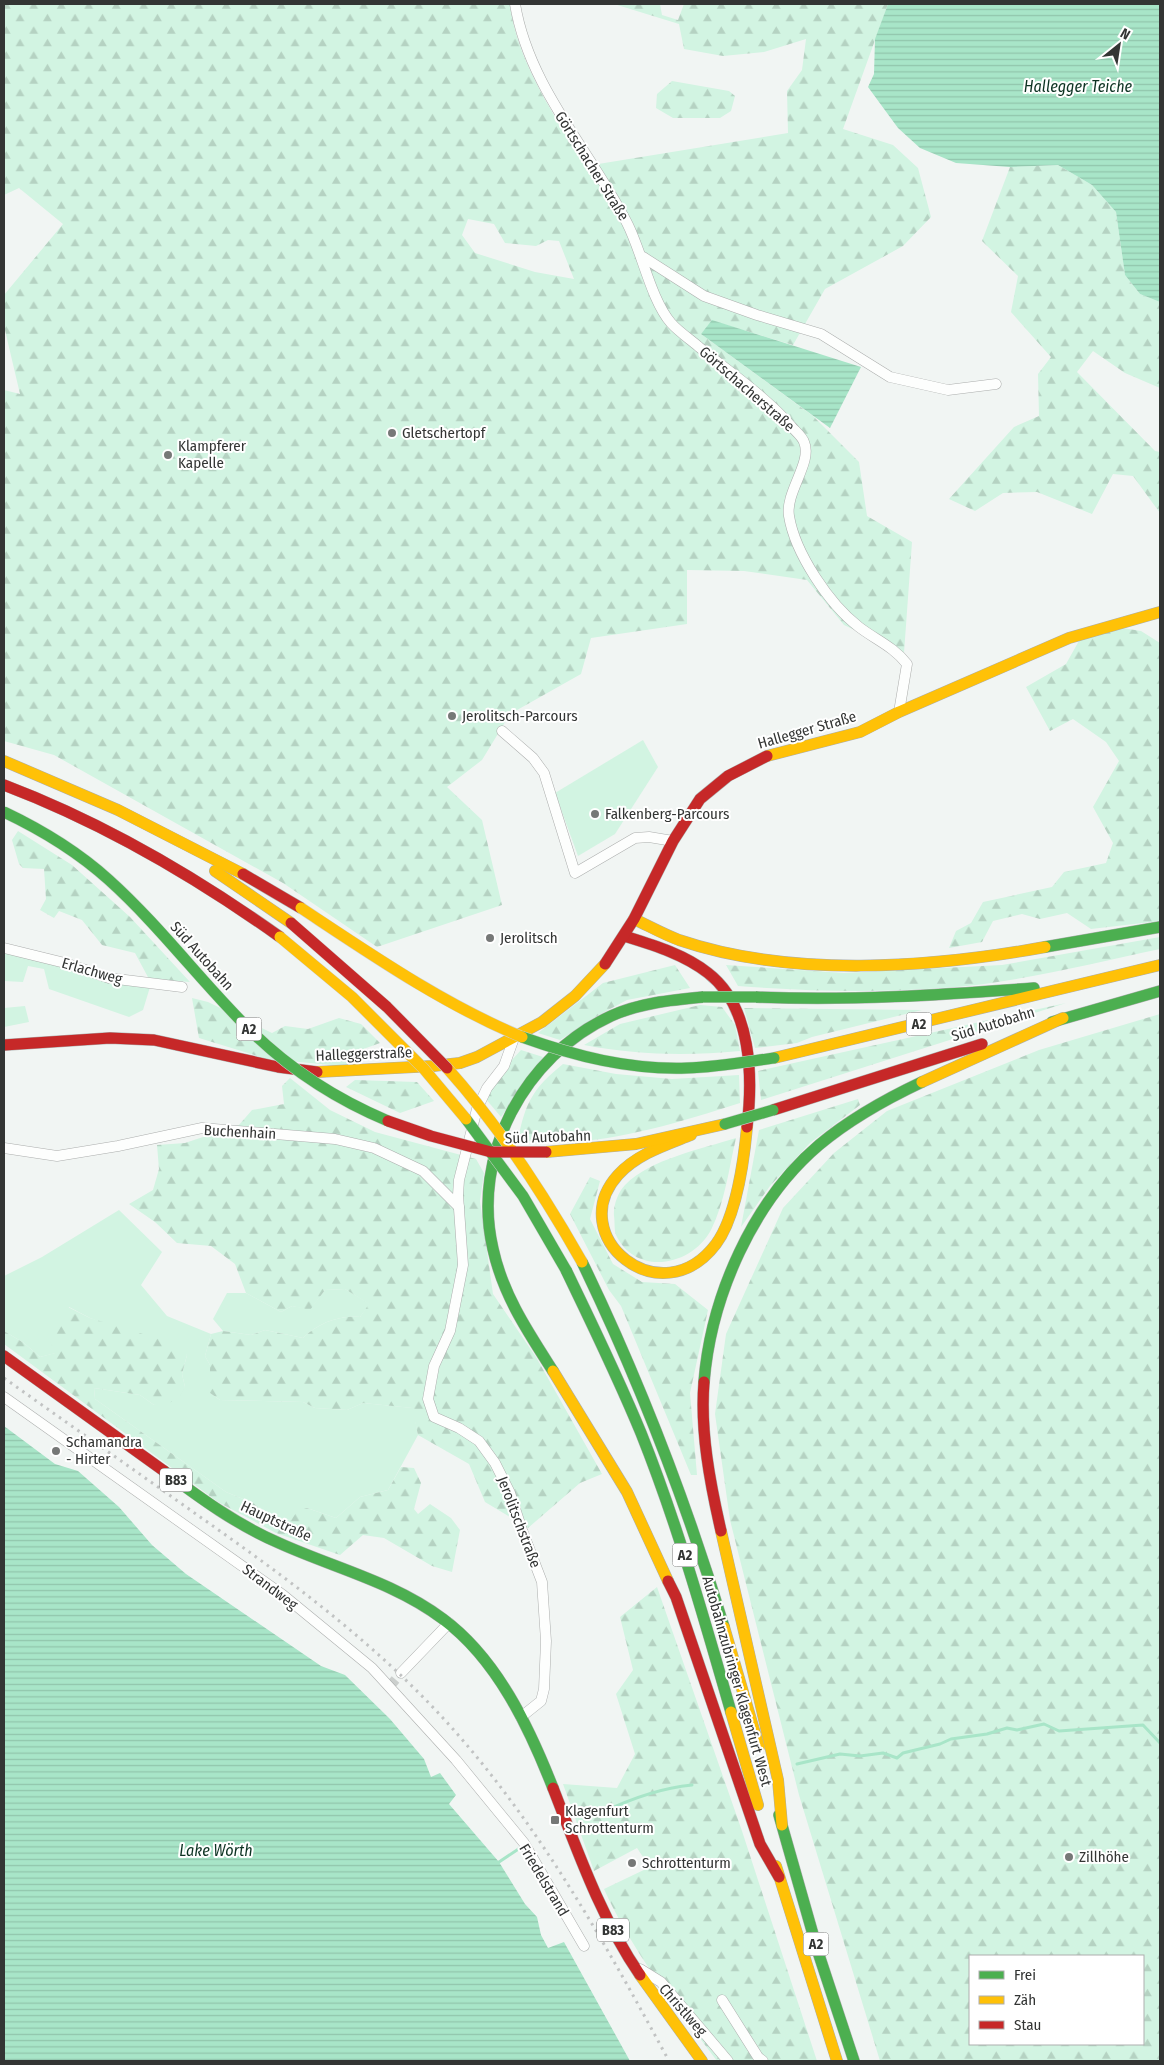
<svg xmlns="http://www.w3.org/2000/svg" width="1164" height="2065" viewBox="0 0 1164 2065" font-family="'Fira Sans Condensed',sans-serif">
<defs>
<pattern id="forest-firs" width="22" height="20" patternUnits="userSpaceOnUse" patternTransform="scale(1.25)"><rect width="22" height="20" fill="#d2f4e2"/><path d="M5 1l3.5 6h-7zM16 11l3.5 6h-7z" fill="#b5d2c2"/></pattern>
<pattern id="water-rules" width="6" height="5" patternUnits="userSpaceOnUse" patternTransform="scale(1.25)"><rect width="6" height="5" fill="#a8e5c8"/><path d="M0 2.5h6" fill="none" stroke="#91c5ac"/></pattern>
</defs>
<rect width="100%" height="100%" fill="#f1f5f3"/>
<g fill="#d2f4e2">
<polygon points="643,740 658,767 615,834 578,856 555,793"/>
<polygon points="4,952 150,987 143,1010 129,1017 49,989 44,969 28,966 23,982 4,981"/>
<polygon points="25,1006 29,1022 4,1027 4,1008"/>
<polygon points="119,1210 162,1252 141,1285 167,1316 211,1334 205,1356 210,1365 210,1393 220,1400 303,1402 315,1408 347,1410 363,1403 413,1408 418,1435 388,1490 360,1497 336,1518 307,1508 291,1520 276,1518 253,1503 226,1492 95,1399 94,1388 140,1395 154,1405 185,1387 182,1374 187,1355 90,1318 69,1307 56,1353 40,1357 24,1343 4,1331 4,1276 42,1257"/>
<path d="M345 1289 370 1304 360 1317C339 1315 318 1323 303 1338L265 1330 251 1335 223 1331 213 1319 227 1293H246L281 1312 292 1306 310 1309 325 1290Z"/>
</g>
<g fill="url(#forest-firs)" fill-rule="evenodd">
<path d="M4 4H510C516 60 556 119 586 166L788 133 787 91 802 70 806 39 764 52 723 56 684 49 679 24 614 4H660L662 15 678 20 684 4H888L843 129 893 145 918 168 931 217 903 246 825 289 793 345 713 321 701 334 813 416 859 462 867 516 912 542 904 653 844 625 807 580 744 571 687 570V624L591 638 581 674 510 714 482 760 447 787 482 820 502 905 377 947 283 883 54 755 4 741V390L20 394 4 326V295L63 224 19 188 4 195ZM468 219 494 224 505 243 536 246 548 240 559 241 574 279 535 272 475 253 462 235Z"/>
<polygon points="672,81 729,91 735,96 731,111 720,118 673,118 656,108 657,94"/>
<polygon points="1058,165 1092,185 1116,212 1125,275 1140,294 1160,302 1160,388 1125,373 1093,351 1077,372 1155,451 1160,452 1160,513 1133,476 1113,474 1092,514 1037,492 1003,493 975,511 949,499 1014,427 1039,416 1038,374 1051,357 1011,312 1018,276 982,241 1010,167"/>
<polygon points="1122,628 1141,631 1160,643 1160,921 1091,929 1067,913 1040,919 1022,914 993,921 982,942 949,948 956,931 971,923 983,902 1052,887 1064,872 1106,863 1113,843 1093,807 1119,761 1106,742 1073,719 1050,731 1026,687 1066,664 1080,639"/>
<polygon points="18,831 72,865 130,917 190,982 149,979 135,953 102,945 82,920 59,911 54,918 40,910 46,899 44,869 23,868 19,864 12,840"/>
<path d="M1160 937V949C1089 964 1016 983 943 988 874 993 806 991 738 986L726 965 844 973 1002 965Z"/>
<polygon points="675,965 690,988 627,1000 597,1016 560,1040 538,1033 603,983"/>
<polygon points="192,998 208,1002 272,1033 285,1026 308,1029 339,1018 361,1024 380,1043 358,1051 353,1067 267,1059 199,1038"/>
<polygon points="1066,1003 761,1100 758,1071"/>
<path d="M700 1005 722 1007 735 1025 740 1051C686 1056 637 1055 584 1045L620 1024Z"/>
<polygon points="744,1008 922,1010 812,1037 797,1043 755,1048"/>
<path d="M1160 1014V2061H880L799 1795 730 1520 715 1414 726 1334 783 1208 834 1153 887 1111 1039 1050ZM970 1956H1143V2044H970Z"/>
<polygon points="521,1050 543,1057 501,1117 485,1098 502,1071"/>
<path d="M563 1064 616 1074 672 1079 739 1075 740 1103C681 1122 622 1140 560 1143 546 1144 532 1141 518 1140 525 1103 533 1088 563 1064Z"/>
<path d="M290 1078 330 1110 375 1132 476 1159 484 1173 480 1201 493 1294 536 1357 602 1474 580 1483 528 1528 485 1502 469 1464 418 1435 412 1408 363 1403 347 1410 315 1408 303 1402 220 1400 210 1393V1365L205 1356 211 1334 223 1331 251 1335 265 1330 303 1338C318 1323 339 1315 360 1317L369 1304 345 1289 325 1290 310 1310 292 1306 281 1312 246 1293 235 1264 211 1246 177 1243 155 1222 129 1204 153 1190 159 1169 157 1145 185 1143 239 1125 252 1110 284 1104 282 1086Z"/>
<polygon points="355,1080 417,1082 434,1101 400,1113 346,1087"/>
<polygon points="858,1099 860,1105 810,1143 770,1186 741,1227 759,1130"/>
<path d="M736 1138C729 1168 725 1202 711 1230 692 1266 636 1277 616 1235 614 1230 615 1222 614 1216 613 1206 618 1192 625 1185 650 1159 702 1149 736 1138Z"/>
<polygon points="590,1177 600,1181 590,1219 613,1264 642,1282 675,1284 708,1310 690,1393 697,1475 691,1475 621,1306 609,1290 570,1214"/>
<polygon points="68,1307 90,1318 176,1344 187,1355 182,1374 185,1387 177,1401 154,1405 140,1395 94,1388 95,1399 226,1492 253,1503 276,1518 291,1520 298,1510 307,1508 336,1518 360,1497 388,1490 401,1467 414,1468 421,1483 414,1509 418,1514 430,1504 451,1518 460,1530 452,1572 432,1566 384,1538 363,1535 340,1555 276,1533 218,1502 4,1344 4,1331 24,1343 40,1357 55,1353 48,1336"/>
<path d="M657 1587 742 1831 817 2061H717C676 2006 633 1953 604 1889L650 1867 637 1848 594 1871 563 1784 617 1788 635 1754 616 1694 633 1670 620 1617Z"/>
</g>
<g fill="url(#water-rules)">
<polygon points="888,4 1160,4 1160,302 1140,294 1125,275 1116,212 1092,185 1058,165 1010,167 956,163 920,148 898,128 868,87 874,74 875,39"/>
<polygon points="712,320 861,367 830,428 701,334"/>
<polygon points="4,1426 55,1464 78,1471 119,1507 152,1545 186,1574 321,1666 345,1675 390,1719 424,1759 431,1777 440,1773 456,1795 449,1804 499,1862 525,1904 537,1917 541,1935 548,1948 564,1942 630,2061 4,2061"/>
</g>
<g fill="none" stroke-linecap="round" stroke-linejoin="round">
<g stroke="#a8e5c8" stroke-width="3">
<polyline points="797,1764 840,1754 860,1756 883,1753 897,1758 903,1753 940,1744 951,1739 987,1734 1007,1728 1017,1730 1044,1724 1059,1731 1143,1725 1160,1743"/>
<path d="M601 1813C630 1799 660 1788 692 1785"/>
<polyline points="499,1862 520,1848"/>
</g>
<polyline stroke="#cbcfcd" stroke-width="10" stroke-dasharray="10 5" stroke-linecap="butt" points="389,1687 401,1673"/>
<defs>
<g id="street">
<path d="M515 4C529 88 590 150 627 223 642 252 651 300 671 323 679 332 690 339 699 347 729 372 765 396 791 426 795 431 802 436 804 442 813 462 785 492 789 516 795 553 829 604 859 627 876 640 894 647 907 664L899 712"/>
<polyline points="643,257 704,296 757,315 821,334 890,377 948,390 996,384"/>
<polyline points="502,731 533,758 544,773 575,873 635,838 649,837 673,841"/>
<polyline points="4,948 65,963 109,978 182,987"/>
<polyline points="514,1038 504,1066 487,1088 477,1109 459,1180 458,1195 463,1265 450,1331 434,1366 428,1399 434,1417 459,1428 479,1441 495,1463 510,1493 522,1530 542,1582 546,1641 544,1689 541,1701 521,1717"/>
<polyline points="4,1148 57,1156 118,1146 202,1128 335,1139 374,1148 423,1171 459,1207"/>
<polyline points="4,1397 283,1595 372,1668 456,1760 524,1843 584,1946"/>
<polyline points="401,1673 449,1623"/>
<polyline points="640,1969 661,1982 728,2061"/>
<polyline points="722,2000 758,2057 763,2061"/>
</g>
<g id="fast">
<polyline points="1045,947 1160,927"/>
<path d="M756 997C849 1001 941 995 1034 988"/>
<polyline points="1052,1022 1160,991"/>
<path d="M582 1262C639 1380 686 1501 724 1627"/>
<path d="M566 1270C592 1324 618 1377 641 1433 677 1523 704 1618 731 1712"/>
<path d="M553 1371C528 1332 503 1295 493 1249 471 1156 524 1056 611 1016 640 1003 671 1000 703 997"/>
<path d="M704 1382C711 1296 753 1201 819 1145 850 1119 886 1099 922 1082"/>
<path d="M164 1471C200 1498 237 1525 279 1543 334 1568 394 1582 443 1619 497 1659 529 1727 553 1788"/>
<polyline points="779,1815 818,1952 854,2061"/>
</g>
<g id="slow">
<polyline points="767,756 860,732 899,712 1069,638 1160,612"/>
<polyline points="4,761 118,810 243,874"/>
<polyline points="215,871 291,923"/>
<path d="M634 919C649 926 663 934 679 940 791 978 930 968 1045 947"/>
<polyline points="774,1058 1160,965"/>
<polyline points="317,1072 433,1066 460,1063 477,1057 542,1022 575,996 605,964"/>
<polyline points="922,1082 1063,1018"/>
<path d="M691 1135C666 1145 637 1154 618 1175 563 1236 661 1317 716 1244 736 1217 744 1160 747 1127"/>
<polyline points="546,1152 636,1144 725,1124"/>
<polyline points="553,1371 627,1492 668,1581"/>
<polyline points="721,1531 778,1780 782,1825"/>
<polyline points="724,1627 759,1747"/>
<polyline points="731,1712 758,1805"/>
<polyline points="776,1866 837,2061"/>
<polyline points="640,1975 702,2061"/>
</g>
<g id="jam">
<path d="M4 785C104 823 193 875 280 937"/>
<polyline points="243,874 301,908"/>
<path d="M624 936C653 945 684 954 708 973 752 1007 753 1077 747 1127"/>
<polyline points="605,964 634,919 673,841 700,799 728,776 767,756"/>
<polyline points="4,1045 110,1038 154,1040 278,1067 317,1072"/>
<polyline points="773,1110 982,1044"/>
<polyline points="4,1356 164,1471"/>
<path d="M704 1382C700 1431 710 1483 721 1531"/>
<polyline points="668,1581 676,1597 760,1844 779,1877"/>
<path d="M553 1788C578 1852 601 1918 640 1975"/>
</g>
</defs>
<use href="#street" stroke="#acaead" stroke-width="11"/>
<use href="#fast" stroke="#acaead" stroke-width="12"/>
<use href="#slow" stroke="#acaead" stroke-width="12"/>
<use href="#jam" stroke="#acaead" stroke-width="12"/>
<use href="#street" stroke="#fdfefd" stroke-width="10"/>
<use href="#fast" stroke="#4caf50" stroke-width="11"/>
<use href="#slow" stroke="#ffc107" stroke-width="11"/>
<use href="#jam" stroke="#c62828" stroke-width="11"/>
<path stroke="#c1c3c3" stroke-width="3" stroke-dasharray="2.5 5" stroke-linecap="butt" d="M4 1378C70 1425 137 1472 203 1519 291 1581 379 1646 452 1728 541 1828 605 1943 669 2061"/>
<defs>
<g id="fast-bridge">
<path d="M4 812C42 830 78 852 109 880 161 927 202 983 252 1032 291 1070 338 1100 388 1121"/>
<polyline points="703,997 756,997"/>
<path d="M522 1037C575 1056 629 1070 687 1068 716 1067 745 1062 774 1058"/>
<polyline points="466,1119 523,1196 566,1270"/>
<polyline points="725,1124 773,1110"/>
</g>
<g id="slow-bridge">
<path d="M301 908C372 955 443 1004 522 1037"/>
<polyline points="280,937 352,997 424,1069 466,1119"/>
<path d="M447 1068C500 1127 543 1193 582 1262"/>
</g>
<g id="jam-bridge">
<polyline points="291,923 387,1007 447,1068"/>
<polyline points="388,1121 431,1136 491,1152 546,1152"/>
</g>
</defs>
<use href="#fast-bridge" stroke="#cdcfce" stroke-width="12" stroke-linecap="butt"/>
<use href="#slow-bridge" stroke="#cdcfce" stroke-width="12" stroke-linecap="butt"/>
<use href="#jam-bridge" stroke="#cdcfce" stroke-width="12" stroke-linecap="butt"/>
<use href="#fast-bridge" stroke="#4caf50" stroke-width="11"/>
<use href="#slow-bridge" stroke="#ffc107" stroke-width="11"/>
<use href="#jam-bridge" stroke="#c62828" stroke-width="11"/>
</g>
<g fill="#767877" stroke="#fff" stroke-width="2">
<circle cx="392" cy="433" r="5"/>
<circle cx="168" cy="455" r="5"/>
<circle cx="452" cy="716" r="5"/>
<circle cx="595" cy="814" r="5"/>
<circle cx="490" cy="938" r="5"/>
<circle cx="56" cy="1451" r="5"/>
<rect x="550" y="1815" width="10" height="10" rx="2.5"/>
<circle cx="1069" cy="1857" r="5"/>
<circle cx="632" cy="1863" r="5"/>
</g>
<g text-anchor="middle" dominant-baseline="central" stroke-width="4" stroke-linejoin="round" paint-order="stroke">
<g fill="#fff" stroke="#707271" stroke-width="1">
<rect x="906.5" y="1012.5" width="25" height="23" rx="4"/>
<rect x="236.5" y="1017.5" width="25" height="23" rx="4"/>
<rect x="160" y="1468.5" width="32" height="23" rx="4"/>
<rect x="672.5" y="1543.5" width="25" height="23" rx="4"/>
<rect x="597" y="1918.5" width="32" height="23" rx="4"/>
<rect x="803.5" y="1932.5" width="25" height="23" rx="4"/>
</g>
<g font-size="14" font-weight="bold" fill="#333534">
<text x="919" y="1024">A2</text>
<text x="249" y="1029">A2</text>
<text x="176" y="1480">B83</text>
<text x="685" y="1555">A2</text>
<text x="613" y="1930">B83</text>
<text x="816" y="1944">A2</text>
</g>
<g font-size="15" fill="#333534" stroke="#fff">
<text transform="translate(592 166) rotate(58)">Görtschacher Straße</text>
<text transform="translate(747 389) rotate(41)">Görtschacherstraße</text>
<text transform="translate(807 730) rotate(-16)">Hallegger Straße</text>
<text transform="translate(202 956) rotate(48)">Süd Autobahn</text>
<text transform="translate(92 971) rotate(16)">Erlachweg</text>
<text transform="translate(993 1024) rotate(-17)">Süd Autobahn</text>
<text transform="translate(364 1054) rotate(-2)">Halleggerstraße</text>
<text transform="translate(240 1132) rotate(3)">Buchenhain</text>
<text transform="translate(548 1137) rotate(-2)">Süd Autobahn</text>
<text transform="translate(276 1521) rotate(25)">Hauptstraße</text>
<text transform="translate(519 1522) rotate(69)">Jerolitschstraße</text>
<text transform="translate(270 1587) rotate(37)">Strandweg</text>
<text transform="translate(737 1681) rotate(74)">Autobahnzubringer Klagenfurt West</text>
<text transform="translate(544 1880) rotate(59)">Friedelstrand</text>
<text transform="translate(683 2010) rotate(49)">Christlweg</text>
</g>
<g font-size="15" fill="#333534" stroke="#fff" text-anchor="start">
<text x="402" y="433">Gletschertopf</text>
<text x="178" y="446">Klampferer<tspan x="178" dy="17">Kapelle</tspan></text>
<text x="462" y="716">Jerolitsch-Parcours</text>
<text x="605" y="814">Falkenberg-Parcours</text>
<text x="500" y="938">Jerolitsch</text>
<text x="66" y="1442">Schamandra<tspan x="66" dy="17">- Hirter</tspan></text>
<text x="565" y="1811">Klagenfurt<tspan x="565" dy="17">Schrottenturm</tspan></text>
<text x="1079" y="1857">Zillhöhe</text>
<text x="642" y="1863">Schrottenturm</text>
</g>
<g font-size="16" font-style="italic" fill="#0d3323" stroke="#fff">
<text x="1078" y="86">Hallegger Teiche</text>
<text x="216" y="1850">Lake Wörth</text>
</g>
</g>
<rect width="1164" height="2065" fill="none" stroke="#333534" stroke-width="10"/>
<rect x="969" y="1955" width="175" height="90" fill="#ffffff" stroke="#adaeae"/>
<rect x="979" y="1971" width="25" height="8" fill="#4caf50" stroke="#adaeae"/>
<text x="1014" y="1980" font-size="15" fill="#333534">Frei</text>
<rect x="979" y="1996" width="25" height="8" fill="#ffc107" stroke="#adaeae"/>
<text x="1014" y="2005" font-size="15" fill="#333534">Zäh</text>
<rect x="979" y="2021" width="25" height="8" fill="#c62828" stroke="#adaeae"/>
<text x="1014" y="2030" font-size="15" fill="#333534">Stau</text>
<g transform="translate(1119 45) rotate(30)" stroke="#ffffff" stroke-width="4" paint-order="stroke">
<path d="M0-4L9 19L0 12L-9 19Z" fill="#333534"/>
<text y="-8" font-size="14" font-weight="bold" text-anchor="middle" fill="#333534">N</text>
</g>
</svg>
